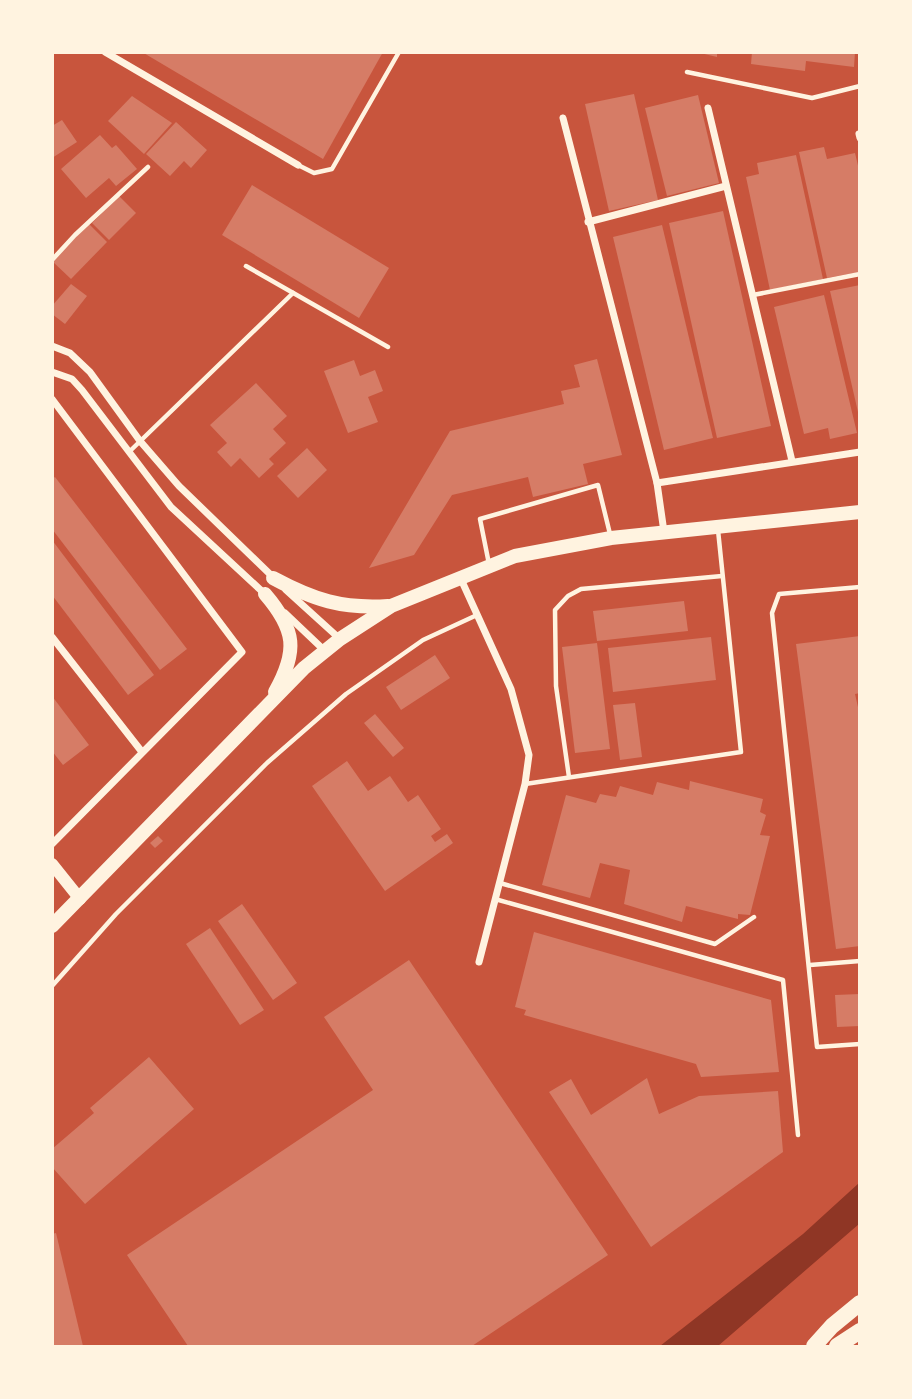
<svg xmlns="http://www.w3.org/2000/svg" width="912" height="1399" viewBox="0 0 912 1399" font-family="Bitter,serif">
<rect width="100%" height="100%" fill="#c8553d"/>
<polygon fill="#8f3625" points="859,1183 859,1224 718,1346 660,1346 803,1234"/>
<g fill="#d67c66">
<polygon points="142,52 383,52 323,159"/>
<polygon points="696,52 717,52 717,57"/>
<polygon points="752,52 855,52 854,67 806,61 805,71 751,64"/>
<polygon points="634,94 658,200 609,211 585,104"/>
<polygon points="698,95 719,183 667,196 645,108"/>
<polygon points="132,96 172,123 144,154 108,121"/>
<polygon points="62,120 77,142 52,158 52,126"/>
<polygon points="176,122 207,150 191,168 184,161 170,176 146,154"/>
<polygon points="100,135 112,148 116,145 137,169 116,186 109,178 86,198 61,169"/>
<polygon points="824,147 827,159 855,153 860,174 860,272 827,278 799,152"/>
<polygon points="796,155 823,279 770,290 746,177 759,174 757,163"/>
<polygon points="252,185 389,268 359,318 222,235"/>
<polygon points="119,196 136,213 109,240 92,223"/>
<polygon points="723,211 771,426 717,438 669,223"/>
<polygon points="89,224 107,242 71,279 52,261"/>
<polygon points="662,225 713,438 664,450 613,237"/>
<polygon points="71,284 87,296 65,324 52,314 52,306"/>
<polygon points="860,285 860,412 858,412 830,291"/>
<polygon points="824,295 857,433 830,439 828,428 804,434 774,307"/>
<polygon points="597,359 622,455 583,464 588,484 533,497 528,477 452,495 414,555 369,568 450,431 564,404 561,391 580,387 574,365"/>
<polygon points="354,360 360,376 375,370 383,391 368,397 378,422 348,433 324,371"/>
<polygon points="256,383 287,416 273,429 286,443 269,459 274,464 259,478 240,458 231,467 217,452 227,443 210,425"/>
<polygon points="307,448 327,470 298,498 277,476"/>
<polygon points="55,477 187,649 160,670 52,529 52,479"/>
<polygon points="52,540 154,675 128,695 52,595"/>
<polygon points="684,601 688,631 597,641 593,611"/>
<polygon points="860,636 860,693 855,694 860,716 860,946 836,949 796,644"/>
<polygon points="711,637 716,680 613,692 608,648"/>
<polygon points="597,643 610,749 575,753 562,647"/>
<polygon points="435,655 450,678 401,710 386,687"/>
<polygon points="52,696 89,745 63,765 52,751"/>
<polygon points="635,703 642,757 620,760 613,705"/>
<polygon points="375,714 404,748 393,757 364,723"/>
<polygon points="347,761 368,791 390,776 408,802 418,795 441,829 431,836 435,842 447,834 453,843 385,891 312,786"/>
<polygon points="690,781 763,799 760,812 766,815 760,835 770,836 750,915 738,914 738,919 686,906 682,922 624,904 630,870 600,863 590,898 542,885 566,795 596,803 600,794 616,797 620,786 653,795 657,782 689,790"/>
<polygon points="158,836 163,841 155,848 150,843"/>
<polygon points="242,904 297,983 273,1000 218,921"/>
<polygon points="210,928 264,1010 240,1025 186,944"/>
<polygon points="534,932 771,1000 779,1072 701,1077 696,1064 524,1015 526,1010 515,1007"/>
<polygon points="409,960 608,1255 472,1346 188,1346 127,1255 373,1090 324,1017"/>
<polygon points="860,994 860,1026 837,1027 835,995"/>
<polygon points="149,1057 194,1109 85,1204 52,1167 52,1149 94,1113 90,1108"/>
<polygon points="647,1078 659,1114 699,1096 778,1091 783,1152 651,1247 549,1092 571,1079 591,1115"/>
<polygon points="56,1233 83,1346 52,1346 52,1234"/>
</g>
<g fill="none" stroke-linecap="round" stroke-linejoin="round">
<g stroke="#fff3e0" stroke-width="4.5">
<polyline points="687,72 812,98 860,86"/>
<polyline points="298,165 314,173 332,169 399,52"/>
<polyline points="52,260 75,235 148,167"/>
<polyline points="246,266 388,347"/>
<polyline points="753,295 860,274"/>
<polyline points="129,452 293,293"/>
<polyline points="489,564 480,519 598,485 610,534"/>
<polyline points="860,587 779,594 772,613 817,1047 860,1044"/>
<polyline points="569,777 556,686 555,610 568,596 581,589 722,576"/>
<polyline points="525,784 741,752 718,530"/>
<polyline points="500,883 715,944 754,917"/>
<polyline points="495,899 783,980 798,1135"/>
<polyline points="810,965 860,961"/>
<polyline points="52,986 116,914 267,763 346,694 423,640 477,615"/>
</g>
<g stroke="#fff3e0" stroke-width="7">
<polyline points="105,52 298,165"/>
<polyline points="708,108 792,461"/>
<polyline points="563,118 657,483 664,532"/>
<polyline points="859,134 860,138"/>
<polyline points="588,222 726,186"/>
<polyline points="52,346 70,353 90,372 140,441 179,486 275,579"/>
<polyline points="52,372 72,379 82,390 171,507 266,595"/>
<polyline points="52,399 242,652 52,844"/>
<polyline points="657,483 860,452"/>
<polyline points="460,577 511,689 529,755 525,784 479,962"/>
<polyline points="286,590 340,639"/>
<polyline points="285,613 325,651"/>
<polyline points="52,637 142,752"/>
</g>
<polyline stroke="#fff3e0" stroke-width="12" points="52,864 80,899"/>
<g stroke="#fff3e0" stroke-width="14">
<path d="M273 578C314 600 342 609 388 606"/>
<path d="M265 594C296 630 298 651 275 692"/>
<polyline points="52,926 304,668 340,639 391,606 515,556 611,538 860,512"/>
</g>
<g stroke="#fff3e0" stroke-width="16">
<polyline points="814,1346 832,1326 860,1303"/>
<polyline points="837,1346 860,1331"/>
</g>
</g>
<rect width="912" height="1399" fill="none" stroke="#fff3e0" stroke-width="108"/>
</svg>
